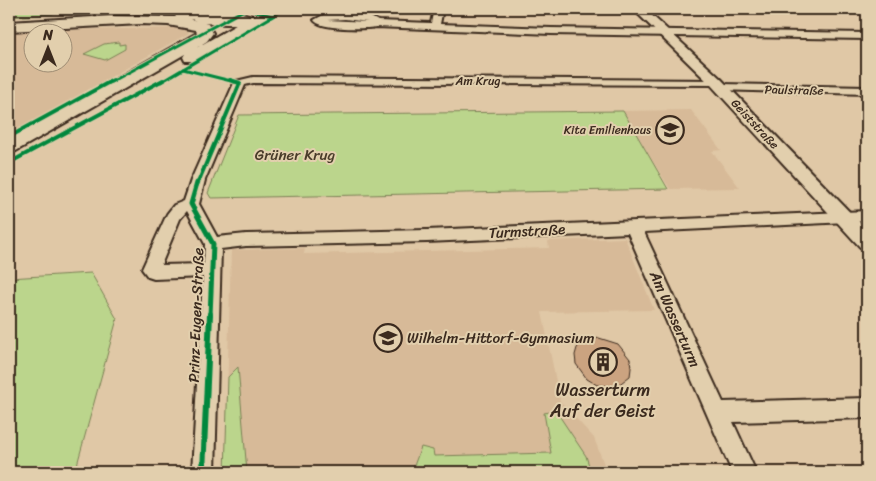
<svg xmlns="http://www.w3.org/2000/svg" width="876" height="481" viewBox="0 0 876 481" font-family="Sriracha,sans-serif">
<rect width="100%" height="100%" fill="#e0c8a6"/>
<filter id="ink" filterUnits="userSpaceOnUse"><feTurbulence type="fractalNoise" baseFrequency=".02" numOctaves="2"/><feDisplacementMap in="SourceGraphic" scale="10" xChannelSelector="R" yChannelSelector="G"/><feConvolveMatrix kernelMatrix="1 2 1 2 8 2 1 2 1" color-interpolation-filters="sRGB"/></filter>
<g filter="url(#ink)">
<g fill="#d7ba98" fill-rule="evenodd">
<path d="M179 28 187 29 189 33 9 134V31ZM32 32H62V62H32Z"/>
<polygon points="691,110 721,150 712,151 740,188 670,189 622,111"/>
<polygon points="625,238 654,310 542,312 560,401 594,438 607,472 225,472 231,250 305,248 304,254 549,248 548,241"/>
</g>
<g fill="#bbd58c" stroke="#7b8055">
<polygon points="9,9 52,9 53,14 9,17"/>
<polygon points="119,42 119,45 125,44 125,49 105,60 84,54 104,44"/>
<polygon points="623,111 668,189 211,198 208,193 239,115"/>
<polygon points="91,273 117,319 75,472 9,472 9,278"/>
<polygon points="238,367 247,472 225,472 228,377"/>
<polygon points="556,411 586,456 591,472 407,472 412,471 421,447 433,450 434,456 551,453 544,413"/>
</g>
<polygon fill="#cba380" stroke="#3b2a1e" points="599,338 618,344 630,359 631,368 630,376 617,386 597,385 587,379 576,364 575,355 577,348 582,342"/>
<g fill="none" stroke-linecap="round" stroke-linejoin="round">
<defs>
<g id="minor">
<path d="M434 9H443L440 24 551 28 867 33V39L551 34 376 27C365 29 320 30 314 20L325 14 352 13 369 16 378 21 431 23ZM345 19 368 22 327 20Z"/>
<path d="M253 77 720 80V84L716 85 253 83 245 85 205 180 199 204 217 237 246 234 427 230 867 211V221L644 232 723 402 867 398V418L733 422 756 472H732L628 233 427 242 246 246 221 249 215 472H192L203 277 154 279 148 277 142 269 167 214 174 205 184 201 191 180 234 83 236 81ZM187 211 205 244 204 264 161 265 180 219Z"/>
<polygon points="722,84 867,87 867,94 718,90 718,86"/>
</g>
<polygon id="tertiary" points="633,9 645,9 721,79 867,230 867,249 860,247 711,85"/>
<polygon id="secondary" points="267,9 282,9 254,25 199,23 192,19 199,15 252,17"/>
<path id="primary" d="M181 10 234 11 259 18 261 21 197 61H185L183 57 185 54 16 151 9 153V139L197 33 196 30 168 25 141 24 9 31V22L110 16 176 17 174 14 176 11ZM190 19H233L241 22 196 48 207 41 213 33 208 24Z"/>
</defs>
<use href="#minor" stroke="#3b2a1e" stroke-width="4"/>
<use href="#tertiary" stroke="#3b2a1e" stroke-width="4"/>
<use href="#secondary" stroke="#3b2a1e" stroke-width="4"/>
<use href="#primary" stroke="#3b2a1e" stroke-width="4"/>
<use href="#minor" fill="#e2cfad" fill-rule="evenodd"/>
<use href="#tertiary" fill="#e2cfad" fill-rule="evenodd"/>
<use href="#secondary" fill="#e2cfad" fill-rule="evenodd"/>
<use href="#primary" fill="#e2cfad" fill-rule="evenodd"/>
<defs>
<g id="cycleway-far3">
<polyline points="183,69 235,82"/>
<polyline points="111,82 242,11 247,9 272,16"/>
<polyline points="161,82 285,9"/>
</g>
<g id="cycleway-far2">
<polyline points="9,137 113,80"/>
<polyline points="9,163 163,80"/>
<polyline points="197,185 240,83 230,80"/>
</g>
<polyline id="cycleway-far1" points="197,183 191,204 213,244 210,316"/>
<polyline id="cycleway" points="203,472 210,314"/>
</defs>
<use href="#cycleway-far3" stroke="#e2cfad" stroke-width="5"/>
<use href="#cycleway-far2" stroke="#e2cfad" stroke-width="6"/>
<use href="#cycleway-far1" stroke="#e2cfad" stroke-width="8"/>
<use href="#cycleway" stroke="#e2cfad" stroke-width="9"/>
<use href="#cycleway-far3" stroke="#00873e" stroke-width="3"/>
<use href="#cycleway-far2" stroke="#00873e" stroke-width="4"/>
<use href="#cycleway-far1" stroke="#00873e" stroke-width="5"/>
<use href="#cycleway" stroke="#00873e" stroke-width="6"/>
</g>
</g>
<defs>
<symbol id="school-ring" viewBox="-11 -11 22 22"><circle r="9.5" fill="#e2cfad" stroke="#3b2a1e" stroke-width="1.5"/><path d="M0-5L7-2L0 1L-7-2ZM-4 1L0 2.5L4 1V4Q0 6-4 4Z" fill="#3b2a1e"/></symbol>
<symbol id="building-ring" viewBox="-11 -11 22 22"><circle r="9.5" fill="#e2cfad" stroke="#3b2a1e" stroke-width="1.5"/><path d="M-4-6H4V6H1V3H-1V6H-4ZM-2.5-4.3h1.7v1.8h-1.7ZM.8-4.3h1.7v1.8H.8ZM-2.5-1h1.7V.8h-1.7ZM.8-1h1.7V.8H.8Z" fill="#3b2a1e"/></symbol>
</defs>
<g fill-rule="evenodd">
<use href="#school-ring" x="654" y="114" width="32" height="32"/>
<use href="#school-ring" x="372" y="322" width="32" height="32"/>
<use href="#building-ring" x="587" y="346" width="32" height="32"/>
</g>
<g text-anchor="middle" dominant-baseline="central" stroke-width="4" stroke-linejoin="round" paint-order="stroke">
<g font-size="12" fill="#3b2a1e" stroke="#e2cfad">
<text x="478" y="81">Am Krug</text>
<text transform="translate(794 90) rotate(1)">Paulstraße</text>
<text transform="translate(755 124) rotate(47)">Geiststraße</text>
</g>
<g font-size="12" fill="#3b2a1e" stroke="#e2cfad" text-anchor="end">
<text x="651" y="130">Kita Emilienhaus</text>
</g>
<g font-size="15" fill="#483b29" stroke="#e2cfad">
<text x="295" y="155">Grüner Krug</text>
</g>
<g font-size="15" fill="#3b2a1e" stroke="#e2cfad">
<text transform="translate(527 231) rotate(-3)">Turmstraße</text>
<text transform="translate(196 315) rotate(-88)">Prinz-Eugen-Straße</text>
<text transform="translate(675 319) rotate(66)">Am Wasserturm</text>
</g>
<g font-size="15" fill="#3b2a1e" stroke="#e2cfad" text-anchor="start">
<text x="407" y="338">Wilhelm-Hittorf-Gymnasium</text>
</g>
<g font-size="18" fill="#3b2a1e" stroke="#e2cfad">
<text x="603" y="390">Wasserturm<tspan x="603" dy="21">Auf der Geist</tspan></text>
</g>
</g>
<rect width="876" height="481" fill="none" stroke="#e2cfad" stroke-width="30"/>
<rect x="15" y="15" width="846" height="451" fill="none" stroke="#3b2a1e" stroke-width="2" filter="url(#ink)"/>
<g transform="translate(48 48)"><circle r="24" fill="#e2cfad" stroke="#9f8d74"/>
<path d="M0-4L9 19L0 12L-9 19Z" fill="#3b2a1e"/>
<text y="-8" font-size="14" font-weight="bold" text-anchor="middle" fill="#3b2a1e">N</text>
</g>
</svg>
